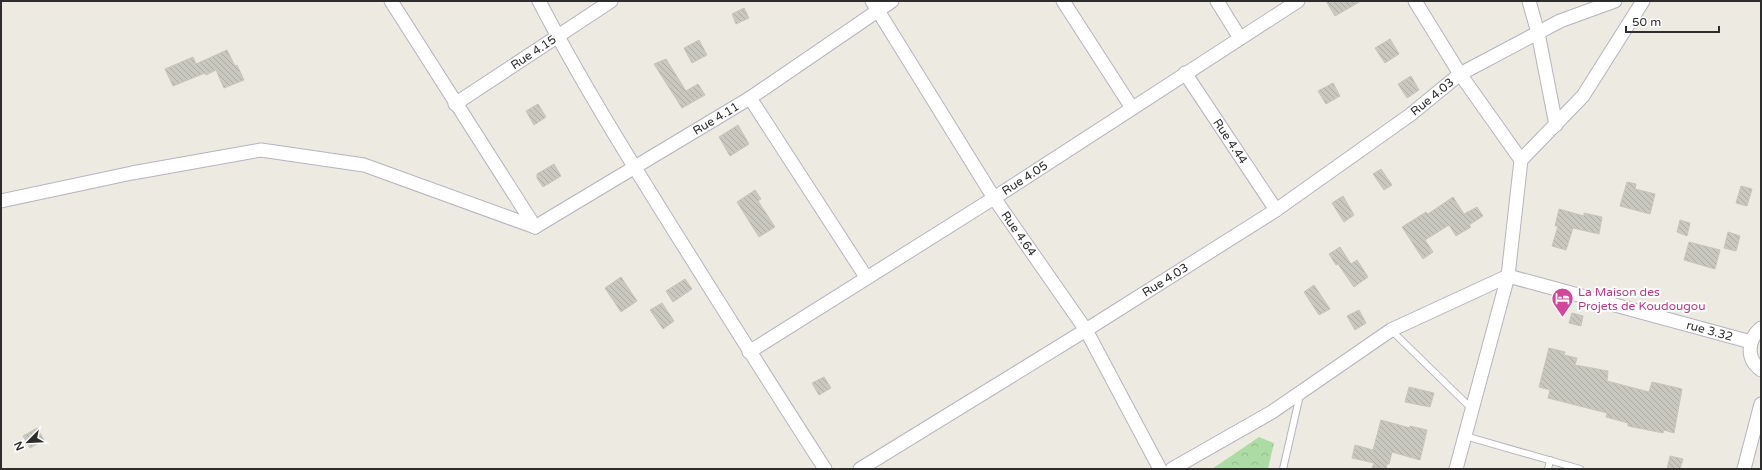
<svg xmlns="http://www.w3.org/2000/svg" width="1762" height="470" viewBox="0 0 1762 470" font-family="'Varela Round',sans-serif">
<defs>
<pattern id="forest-crowns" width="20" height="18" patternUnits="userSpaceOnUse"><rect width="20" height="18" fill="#acdca4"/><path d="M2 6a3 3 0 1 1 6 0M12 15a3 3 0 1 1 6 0" fill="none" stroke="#94bd8e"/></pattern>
<pattern id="building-back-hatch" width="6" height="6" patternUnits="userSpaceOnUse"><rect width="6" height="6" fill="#c9c8bf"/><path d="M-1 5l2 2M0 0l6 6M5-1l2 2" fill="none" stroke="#adaca4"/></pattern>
</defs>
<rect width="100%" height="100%" fill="#eceae1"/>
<polygon fill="url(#forest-crowns)" points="1259,437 1274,443 1268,469 1212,469"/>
<g fill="url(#building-back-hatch)" stroke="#c8c6bb">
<polygon points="1326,1 1361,1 1335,16"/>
<polygon points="744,8 749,18 736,24 732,14"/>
<polygon points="1390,39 1399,54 1385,63 1375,48"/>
<polygon points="699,40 707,55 692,63 684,48"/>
<polygon points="227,50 235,66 237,65 244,80 224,88 216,70 206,75 205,73 173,86 165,69 193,57 196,64"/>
<polygon points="666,59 686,91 698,84 705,95 682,108 654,64"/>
<polygon points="1411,76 1419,90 1407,98 1398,84"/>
<polygon points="1333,83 1340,96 1326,104 1318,91"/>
<polygon points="538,104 546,117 534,125 526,111"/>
<polygon points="738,125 749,144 730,156 719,137"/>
<polygon points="554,164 561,176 543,187 537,178 537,174"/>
<polygon points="1381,169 1392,185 1384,190 1373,174"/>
<polygon points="1627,182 1636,184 1635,189 1655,194 1650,214 1620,206"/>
<polygon points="1741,186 1752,189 1747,206 1736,203"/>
<polygon points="755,190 761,199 758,201 775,227 759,237 737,202"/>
<polygon points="1343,196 1354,215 1344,222 1332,203"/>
<polygon points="1453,197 1464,214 1477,207 1483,216 1469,225 1471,227 1456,236 1449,225 1425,240 1433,252 1423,259 1402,227 1426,212 1428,214"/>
<polygon points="1559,209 1584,216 1584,213 1602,217 1599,234 1573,228 1566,250 1552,246 1558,226 1555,226"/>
<polygon points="1680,220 1690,223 1687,236 1677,232"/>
<polygon points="1728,232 1740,236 1736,251 1724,248"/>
<polygon points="1689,242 1720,250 1715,269 1684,260"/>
<polygon points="1340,247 1351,264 1357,260 1368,277 1354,287 1338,264 1336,265 1329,254"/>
<polygon points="621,277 637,301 621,312 605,288"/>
<polygon points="685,279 692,289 673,302 666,291"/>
<polygon points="1314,285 1330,309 1319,315 1304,292"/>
<polygon points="662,303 674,321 663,329 650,310"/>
<polygon points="1359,310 1366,323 1355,330 1347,316"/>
<polygon points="1572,313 1583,316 1581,326 1569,323"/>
<polygon points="1549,348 1565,352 1564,355 1577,358 1575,365 1608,371 1607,381 1649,392 1652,382 1682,389 1674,433 1664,430 1663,433 1628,426 1628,423 1606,417 1607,413 1548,398 1550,390 1539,387"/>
<polygon points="824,377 831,388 819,395 812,383"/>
<polygon points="1409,387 1434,393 1430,407 1405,402"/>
<polygon points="1381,420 1410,428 1410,426 1427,430 1420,460 1392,452 1389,464 1387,464 1386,469 1372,469 1374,463 1352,458 1355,445 1373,450"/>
<polygon points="37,428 44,440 30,448 23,436"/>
<polygon points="1670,456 1683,459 1680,469 1667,469"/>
</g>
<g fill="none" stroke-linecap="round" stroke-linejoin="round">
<defs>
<g id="service">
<polyline points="1391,330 1472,409"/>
<polyline points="1465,436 1580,469"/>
<polyline points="1283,469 1300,395"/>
<polyline points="1548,469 1550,460"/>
</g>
<g id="minor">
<polyline points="391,1 535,227"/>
<path d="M539 1C578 76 623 149 668 221 720 304 772 387 825 469"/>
<path id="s1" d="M872 1 994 198 1086 330 1160 469"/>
<polyline points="1063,1 1132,108"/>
<polyline points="1217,1 1240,38"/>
<polyline points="1415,1 1460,74 1521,160"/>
<polyline points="1529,1 1538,33 1556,125"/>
<path id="s2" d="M1185 73 1276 210"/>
<polyline points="750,98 866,277"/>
<path id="s3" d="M455 104 611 1"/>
<polyline points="1,201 132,173 261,150 364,165 535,227"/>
<path id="s4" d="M535 227 750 98 892 1"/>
<path id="s5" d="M1508 276 1751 342"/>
<path d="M1761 328C1747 340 1746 359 1761 370"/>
<path id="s6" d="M749 352 994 198 1298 1"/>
<path id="s7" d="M860 469 1086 330 1276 210 1410 115 1460 74 1560 21 1615 1"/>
<polyline points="1172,469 1272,412 1391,330 1508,276"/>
<polyline points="1456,469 1508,276 1521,160 1583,96 1643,1"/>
<polyline points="1744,469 1761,404"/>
</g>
</defs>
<use href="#service" stroke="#b5b4bf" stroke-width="8"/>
<use href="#minor" stroke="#b5b4bf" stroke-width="15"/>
<use href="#service" stroke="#fff" stroke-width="6"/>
<use href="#minor" stroke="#fff" stroke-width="13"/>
</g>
<defs>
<symbol id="hotel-pin" viewBox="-11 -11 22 30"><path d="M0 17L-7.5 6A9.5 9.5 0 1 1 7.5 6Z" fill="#d1479c" stroke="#fff"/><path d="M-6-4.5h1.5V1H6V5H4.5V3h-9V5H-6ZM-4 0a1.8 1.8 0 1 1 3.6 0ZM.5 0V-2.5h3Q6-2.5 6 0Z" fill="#fff"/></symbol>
</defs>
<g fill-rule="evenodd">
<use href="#hotel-pin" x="1550" y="286" width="25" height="34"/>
</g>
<g text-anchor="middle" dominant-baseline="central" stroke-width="4" stroke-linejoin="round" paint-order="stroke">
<g font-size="12" fill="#2d2d2d" stroke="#fff">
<text stroke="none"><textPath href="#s3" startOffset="94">Rue 4.15</textPath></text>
<text stroke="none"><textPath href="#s7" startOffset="683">Rue 4.03</textPath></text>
<text stroke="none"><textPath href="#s4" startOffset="211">Rue 4.11</textPath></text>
<text stroke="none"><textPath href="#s2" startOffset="82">Rue 4.44</textPath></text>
<text stroke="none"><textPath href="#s6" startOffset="326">Rue 4.05</textPath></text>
<text stroke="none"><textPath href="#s1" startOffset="275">Rue 4.64</textPath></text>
<text stroke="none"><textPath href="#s7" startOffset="359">Rue 4.03</textPath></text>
<text stroke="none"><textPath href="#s5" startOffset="209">rue 3.32</textPath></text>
</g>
<g font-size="12" fill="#b23c85" stroke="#fff" text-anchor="start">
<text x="1578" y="292">La Maison des<tspan x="1578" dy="14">Projets de Koudougou</tspan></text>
</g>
</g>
<rect width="1762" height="470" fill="none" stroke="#2d2d2d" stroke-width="4"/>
<g transform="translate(28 442) rotate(246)" stroke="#ffffff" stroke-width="3" paint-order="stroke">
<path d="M0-3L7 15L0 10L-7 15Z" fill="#2d2d2d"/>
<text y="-6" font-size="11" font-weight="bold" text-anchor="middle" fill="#2d2d2d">N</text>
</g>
<path d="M1626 26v6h93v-6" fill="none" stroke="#2d2d2d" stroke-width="2"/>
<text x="1632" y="26" font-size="12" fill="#2d2d2d" stroke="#ffffff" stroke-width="3" paint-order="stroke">50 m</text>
</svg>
